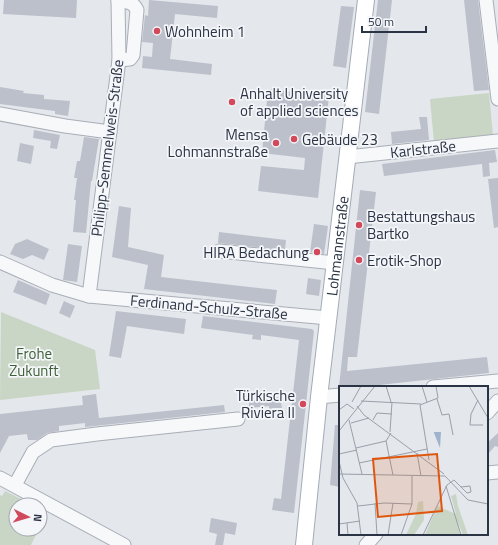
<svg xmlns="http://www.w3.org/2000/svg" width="498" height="545" viewBox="0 0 498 545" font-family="'Titillium Web',sans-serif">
<rect width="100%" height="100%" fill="#e4e7ec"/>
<g fill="#c9d6c5">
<polygon points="489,93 493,136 434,142 430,99"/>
<polygon points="1,312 95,350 100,389 0,400"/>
<polygon points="5,491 33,505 16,505 16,529 39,529 31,545 0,545 0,495 2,496"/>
</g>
<g fill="#bbc0ca">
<polygon points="4,0 77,0 76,18 3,14"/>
<polygon points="149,0 218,6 217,18 175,14 170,59 212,64 211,75 142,68 143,56 152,57 153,43 142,42 145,15 148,16"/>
<polygon points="378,0 392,0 379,114 365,112"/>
<polygon points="464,0 478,0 489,90 474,91"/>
<polygon points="341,6 354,7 346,68 333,66"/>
<polygon points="0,87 24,91 23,93 44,95 44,99 70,101 68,116 55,114 55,111 0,104"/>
<polygon points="268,89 329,96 318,198 258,191 261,166 304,170 305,158 262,153"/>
<polygon points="419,117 427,117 429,140 392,144 391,132 421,129"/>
<polygon points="34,130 60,135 57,149 50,148 51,141 33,138"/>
<polygon points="84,137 99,139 92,181 91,181 86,233 73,232 76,200 74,200 77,178 74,178 77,161 80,161"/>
<polygon points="20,143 34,146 31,164 17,161"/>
<polygon points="495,150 497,162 489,163 490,176 483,177 482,164 384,176 382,164"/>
<polygon points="498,178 498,227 494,228 488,179"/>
<polygon points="360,190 376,192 357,357 348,357 347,371 487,357 489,373 361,387 339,387"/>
<polygon points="119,206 131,208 128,247 164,255 161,277 277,290 275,304 144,289 148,265 112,257"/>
<polygon points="314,224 328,226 324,254 310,252"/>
<polygon points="219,232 286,240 285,250 218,243"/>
<polygon points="27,239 49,249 44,260 32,255 23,259 10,254 15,244"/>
<polygon points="68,244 82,246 77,282 63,280"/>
<polygon points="308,278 321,280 319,296 306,294"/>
<polygon points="18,280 50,294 46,305 13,292"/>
<polygon points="64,301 75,306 70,318 59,313"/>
<polygon points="116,311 186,319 184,334 127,326 121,358 109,356"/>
<polygon points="203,316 312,329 314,331 294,513 272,510 274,498 281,499 299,340 261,335 261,340 252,339 253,335 201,328"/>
<polygon points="96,394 99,418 224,405 225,412 85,427 85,423 59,426 59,431 47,433 37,440 28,440 27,434 9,436 0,453 0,414 83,405 82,396"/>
<polygon points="280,397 282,408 269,409 269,406 249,408 249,401"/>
<polygon points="335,425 340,425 340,487 330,485"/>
<polygon points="498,433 498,447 495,446 487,455 487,443"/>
<polygon points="211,518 237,523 235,535 225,533 223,545 215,545 217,534 209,532"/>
</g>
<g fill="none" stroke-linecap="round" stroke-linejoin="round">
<defs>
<g id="minor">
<polyline points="486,0 498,99"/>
<path d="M118 1C126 2 133 1 137 10L133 55 130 59 119 60"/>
<polyline points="0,114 65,126 110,132"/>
<polyline points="347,157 498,141"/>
<polyline points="219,251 335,263"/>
<polyline points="0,262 52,285 89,296 328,318"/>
<polyline points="89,296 119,60 118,0"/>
<polyline points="433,387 498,381"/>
<polyline points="319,397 340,395"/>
<polyline points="487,413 498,401"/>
<polyline points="487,473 498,472"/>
<polyline points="0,478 124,545"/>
<polyline points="15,485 33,452 51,440 97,434 238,419"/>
<polyline points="366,545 376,534"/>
</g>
<g id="major">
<path id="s1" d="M304 545 319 397 366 0"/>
</g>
</defs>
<use href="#minor" stroke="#a9aeb7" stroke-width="15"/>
<use href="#major" stroke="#a3abb8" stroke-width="18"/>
<use href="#minor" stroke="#f7f8fa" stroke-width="13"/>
<use href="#major" stroke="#fff" stroke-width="16"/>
</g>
<g fill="#d1495b" stroke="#f4f6f9" stroke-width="1.5">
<circle cx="157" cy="31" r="4"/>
<circle cx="232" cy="102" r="4"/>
<circle cx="294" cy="139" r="4"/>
<circle cx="276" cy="143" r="4"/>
<circle cx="359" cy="225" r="4"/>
<circle cx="317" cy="252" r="4"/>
<circle cx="359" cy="260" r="4"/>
<circle cx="303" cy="404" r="4"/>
</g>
<g text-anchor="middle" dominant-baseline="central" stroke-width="3.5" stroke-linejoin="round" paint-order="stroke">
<g font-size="15" fill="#2b3445" stroke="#f4f6f9" text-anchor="start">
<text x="165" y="31">Wohnheim 1</text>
<text x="240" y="93">Anhalt University<tspan x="240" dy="17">of applied sciences</tspan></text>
<text x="268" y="134" text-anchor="end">Mensa<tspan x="268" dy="17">Lohmannstraße</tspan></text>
<text x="302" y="139">Gebäude 23</text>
<text x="367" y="216">Bestattungshaus<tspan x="367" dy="17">Bartko</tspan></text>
<text x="309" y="252" text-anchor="end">HIRA Bedachung</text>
<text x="367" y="260">Erotik-Shop</text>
<text x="295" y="395" text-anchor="end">Türkische<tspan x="295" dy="17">Riviera II</tspan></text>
</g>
<g font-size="15" fill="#2b3445" stroke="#f4f6f9">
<text transform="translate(107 148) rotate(-83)">Philipp-Semmelweis-Straße</text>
<text transform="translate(423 149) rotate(-6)">Karlstraße</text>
<text stroke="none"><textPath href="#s1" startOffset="301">Lohmannstraße</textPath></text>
<text transform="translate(209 307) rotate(5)">Ferdinand-Schulz-Straße</text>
</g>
<g font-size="15" fill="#3f6138" stroke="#f4f6f9">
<text x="34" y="353">Frohe<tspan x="34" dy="17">Zukunft</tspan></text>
</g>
</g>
<g transform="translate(339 386)">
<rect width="149" height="149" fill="#e4e7ec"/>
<path d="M117 108 119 120 129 149H124L119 136 121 149H86L98 120 117 128 112 110ZM84 115 85 134 75 149H67L77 128 79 116Z" fill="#c9d6c5"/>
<path d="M95 46H102L101 62 95 47Z" fill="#9fb4cc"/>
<path fill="none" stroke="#9a9fa9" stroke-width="1" d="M47 0 52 16M83 0 88 16M130 0 149 32M98 13 103 29 110 28 114 49M139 14 132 28 131 39H144M22 15 82 18M13 16 22 0M18 20 25 29 105 88M0 24 8 18 15 23M10 34 23 88M34 34 38 27 53 28M12 37 30 32M0 45 36 0M51 46 53 16M52 47 47 55 54 89M17 62 47 55M78 67 82 90M0 68 18 64M90 74 81 19 99 12 97 0M0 75 4 92 18 117 22 149M20 77 88 63M0 88 106 90 129 114 149 118M107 100 122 149M36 117 38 149M19 120 45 117 73 118M8 137 9 149M0 138 21 135M49 149 54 117M62 149 73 118V90M84 149 108 99 115 94 122 101 131 100 132 106 128 107 122 101"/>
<path fill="#df570f" fill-opacity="0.15" stroke="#df570f" stroke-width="2" d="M98 68 103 125 39 131 34 73Z"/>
<rect width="149" height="149" fill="none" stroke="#2b3445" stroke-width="2"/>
</g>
<g transform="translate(28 517) rotate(95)"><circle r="19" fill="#f4f6f9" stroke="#a4a8b1"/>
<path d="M0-3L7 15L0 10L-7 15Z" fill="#d1495b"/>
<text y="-6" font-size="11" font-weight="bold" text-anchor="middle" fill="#2b3445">N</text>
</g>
<path d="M362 26v6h64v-6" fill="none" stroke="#2b3445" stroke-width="2"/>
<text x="368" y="26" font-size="12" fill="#2b3445" stroke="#f4f6f9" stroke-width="3" paint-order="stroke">50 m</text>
</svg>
